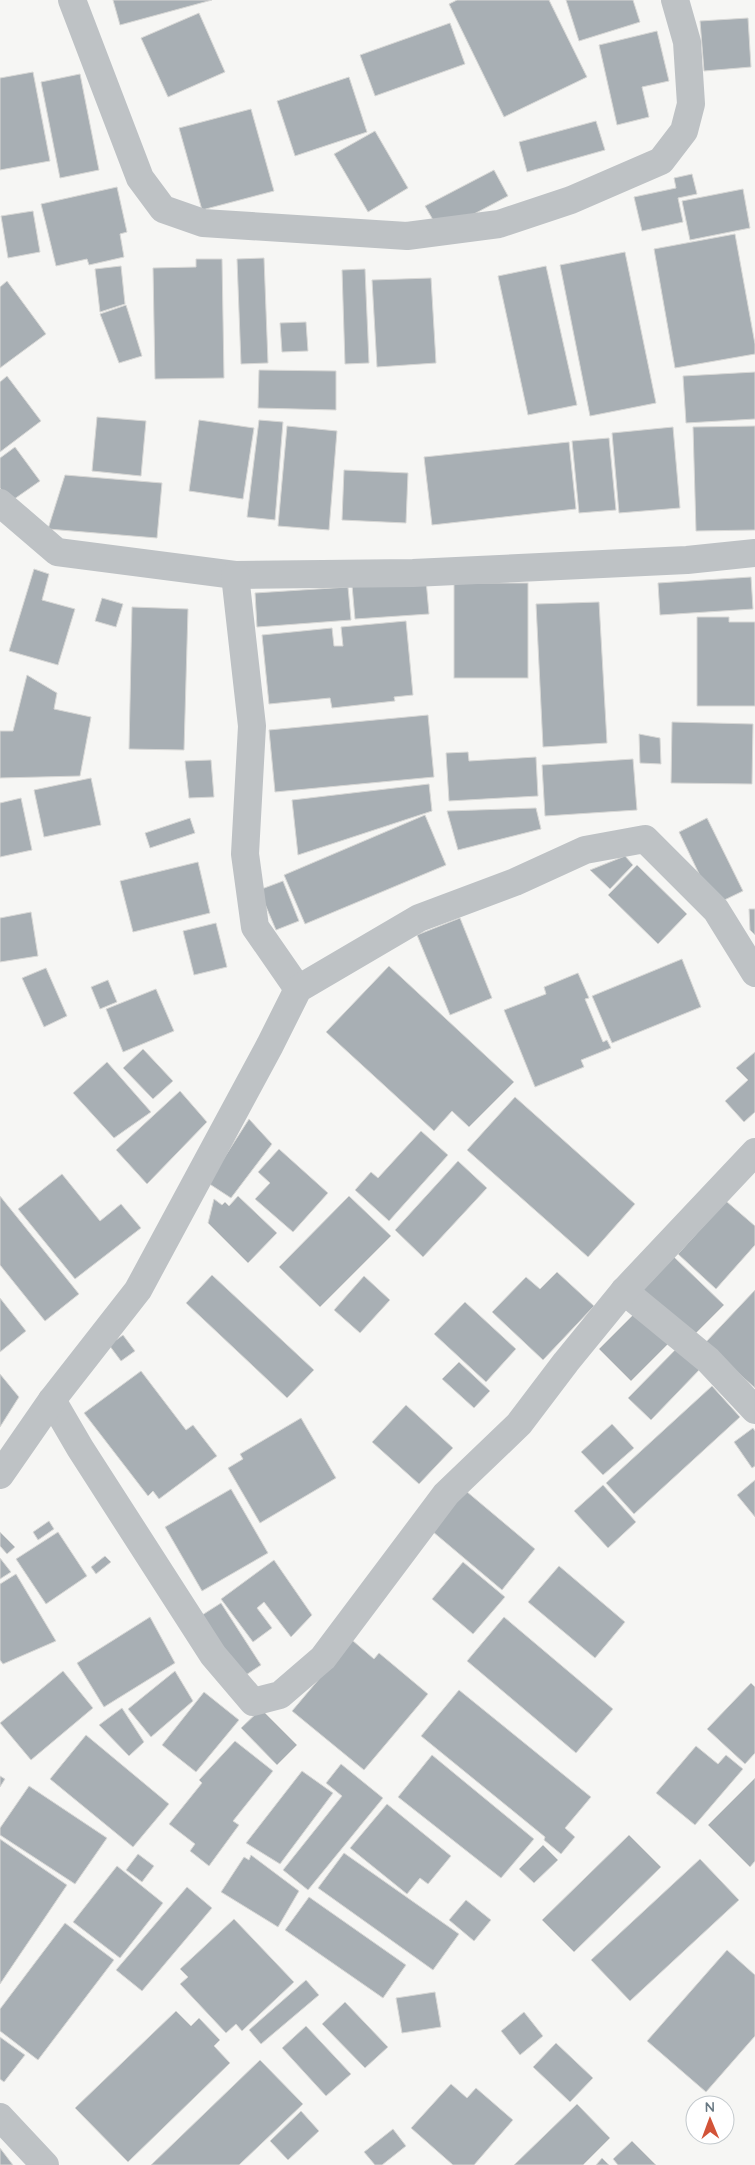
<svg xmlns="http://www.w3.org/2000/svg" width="755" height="2165" viewBox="0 0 755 2165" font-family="Quicksand,sans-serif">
<rect width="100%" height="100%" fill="#f6f6f4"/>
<g fill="#a8afb4" stroke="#d8d8d6">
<polygon points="113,0 212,0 120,25"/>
<polygon points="457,0 549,0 587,77 504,117 449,4"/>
<polygon points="566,0 633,0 640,22 579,41"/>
<polygon points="199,13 225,72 168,97 141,38"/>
<polygon points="748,18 751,67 704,71 700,21"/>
<polygon points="450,23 465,64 375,96 360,55"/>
<polygon points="657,31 669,81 642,87 649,117 617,125 599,45"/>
<polygon points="33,72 50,161 0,170 0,78"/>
<polygon points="80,74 99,170 60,178 41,82"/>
<polygon points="349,77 367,132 295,156 277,101"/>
<polygon points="251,109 274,191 202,210 179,128"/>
<polygon points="596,121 605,150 527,172 519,142"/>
<polygon points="375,131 408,188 368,212 334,154"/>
<polygon points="494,170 508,196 440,232 425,206"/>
<polygon points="692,174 697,194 678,198 683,222 642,231 634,197 676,188 674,178"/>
<polygon points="117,187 127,232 120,234 124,257 89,265 87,259 56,266 41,204"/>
<polygon points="743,189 750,228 690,240 682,201"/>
<polygon points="33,211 40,252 8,258 1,216"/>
<polygon points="735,234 755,344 755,354 675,368 654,249"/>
<polygon points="625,252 656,403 590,416 560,265"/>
<polygon points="264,258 268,363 241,364 237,259"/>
<polygon points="196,259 222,259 224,378 155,379 153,268 196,267"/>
<polygon points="121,266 125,304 100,312 95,269"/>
<polygon points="546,266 577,405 528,415 498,276"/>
<polygon points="365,269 369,363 345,364 342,270"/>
<polygon points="431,278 436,363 377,367 372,280"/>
<polygon points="7,281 46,334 0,368 0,287"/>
<polygon points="126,305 142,356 119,363 100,314"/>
<polygon points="306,322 308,351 282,352 280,323"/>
<polygon points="259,370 336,371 336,410 258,408"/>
<polygon points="755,372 755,419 686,423 683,376"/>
<polygon points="7,376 41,421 0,452 0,382"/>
<polygon points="97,417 146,421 141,476 92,471"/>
<polygon points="199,420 254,428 243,499 189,491"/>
<polygon points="259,420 283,422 275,520 247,517"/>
<polygon points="287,426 337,431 329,530 278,526"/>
<polygon points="755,426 755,530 696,531 693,427"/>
<polygon points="673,427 680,508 619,513 612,433"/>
<polygon points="609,438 616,510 579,513 572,441"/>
<polygon points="569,442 576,509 432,525 424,457"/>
<polygon points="15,447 40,481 10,502 0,488 0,458"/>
<polygon points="344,470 408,473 406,523 342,520"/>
<polygon points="65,475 162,483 157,538 48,529"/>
<polygon points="34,569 49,574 42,600 75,609 58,665 9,651"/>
<polygon points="751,577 753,609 660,615 658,583"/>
<polygon points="426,580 429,614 355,619 352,585"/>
<rect x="454" y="583" width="74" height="95"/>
<polygon points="348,587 351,620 257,627 255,593"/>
<polygon points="102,598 123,604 116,627 95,621"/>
<polygon points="599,602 607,743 543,747 536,604"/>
<polygon points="132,607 188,609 184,750 129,749"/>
<polygon points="697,617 729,617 729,622 755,622 755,706 697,706"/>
<polygon points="406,621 413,695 394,697 395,701 332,708 330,698 269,704 262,635 332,628 334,646 343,646 341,627"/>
<polygon points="27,675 57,693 54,709 91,717 80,776 0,778 0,731 13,731"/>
<polygon points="428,715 434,777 275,792 269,730"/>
<polygon points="672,722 753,724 752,784 671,783"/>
<polygon points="639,734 660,738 661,764 640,763"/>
<polygon points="468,752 469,761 536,757 538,796 449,801 446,753"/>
<polygon points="633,759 637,810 545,816 542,765"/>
<polygon points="211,760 214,797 189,798 185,761"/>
<polygon points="91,778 101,825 44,837 34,790"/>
<polygon points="429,784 432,811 298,855 292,800"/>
<polygon points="21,798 32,850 0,857 0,803"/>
<polygon points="536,808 541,829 458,850 447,811"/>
<polygon points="425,815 446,865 305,924 284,875"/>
<polygon points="190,818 195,833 150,848 145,833"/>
<polygon points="707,818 743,891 714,905 679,832"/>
<polygon points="625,856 633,865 610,889 590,870"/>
<polygon points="198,862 210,913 133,932 120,881"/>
<polygon points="637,865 687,914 658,944 608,895"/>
<polygon points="283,881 299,921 276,930 259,890"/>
<polygon points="749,909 755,909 755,935 750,930"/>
<polygon points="31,912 38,956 0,962 0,918"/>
<polygon points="460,918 492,998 450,1015 417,935"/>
<polygon points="216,923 227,967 194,975 183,931"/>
<polygon points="682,959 701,1007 612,1043 592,996"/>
<polygon points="389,966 514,1082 469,1127 452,1111 434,1131 326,1032"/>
<polygon points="46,968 67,1016 44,1027 22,978"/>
<polygon points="578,973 589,998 585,999 603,1042 607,1040 611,1048 581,1060 584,1067 535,1087 504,1010 546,994 544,987"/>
<polygon points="108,980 117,1002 100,1009 91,987"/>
<polygon points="156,989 174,1031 123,1052 106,1009"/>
<polygon points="143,1049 173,1081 153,1099 123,1068"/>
<polygon points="755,1052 755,1112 744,1122 725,1101 748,1080 736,1068"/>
<polygon points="107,1062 151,1112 114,1138 73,1093"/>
<polygon points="180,1091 207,1122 147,1184 116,1150"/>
<polygon points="515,1097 635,1204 588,1257 467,1150"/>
<polygon points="249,1119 272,1144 231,1198 208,1183"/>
<polygon points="421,1131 448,1155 389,1221 355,1190 371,1172 378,1178"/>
<polygon points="279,1149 328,1193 293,1232 255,1199 270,1183 258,1172"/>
<polygon points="458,1161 487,1188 423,1257 395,1230"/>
<polygon points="62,1174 100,1221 121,1204 141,1228 75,1279 18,1209"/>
<polygon points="0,1196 79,1294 45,1321 0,1265"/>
<polygon points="238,1196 277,1233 248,1263 208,1223 214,1199 222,1205 225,1202 229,1206"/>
<polygon points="349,1196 391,1236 320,1307 279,1267"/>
<polygon points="726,1201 755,1226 755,1245 716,1289 678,1254"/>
<polygon points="674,1257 724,1305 692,1337 643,1290"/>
<polygon points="557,1272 594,1306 543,1360 492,1312 526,1277 540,1289"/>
<polygon points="212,1275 314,1370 287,1398 186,1303"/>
<polygon points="364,1276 390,1300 360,1333 334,1310"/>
<polygon points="755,1290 755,1388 705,1343"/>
<polygon points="0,1298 26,1331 0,1352"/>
<polygon points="465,1302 516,1349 486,1382 434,1334"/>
<polygon points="639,1309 671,1341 631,1381 599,1349"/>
<polygon points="123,1335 135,1351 121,1361 109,1345"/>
<polygon points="680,1345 702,1367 651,1420 628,1398"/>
<polygon points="459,1362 490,1391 474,1408 442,1379"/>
<polygon points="141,1371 186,1430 193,1425 217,1456 159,1499 153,1491 148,1496 84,1413"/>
<polygon points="0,1374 19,1397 0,1427"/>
<polygon points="712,1386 740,1417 634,1514 606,1483"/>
<polygon points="406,1405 453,1448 419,1484 372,1442"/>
<polygon points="301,1418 336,1478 260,1523 228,1468 243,1459 240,1454"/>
<polygon points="612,1424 634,1448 603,1475 581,1452"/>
<polygon points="753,1428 755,1431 755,1466 752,1468 734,1442"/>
<polygon points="755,1480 755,1517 737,1495"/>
<polygon points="603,1485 636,1522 608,1548 574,1511"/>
<polygon points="231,1489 268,1553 202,1591 165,1527"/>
<polygon points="466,1491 535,1549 502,1590 432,1531"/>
<polygon points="49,1521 54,1529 38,1540 33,1532"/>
<polygon points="0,1532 15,1547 7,1554 0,1546"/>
<polygon points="58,1532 87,1576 46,1604 16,1559"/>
<polygon points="105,1556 111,1562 96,1574 91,1567"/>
<polygon points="0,1558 11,1572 0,1579"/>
<polygon points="274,1560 312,1615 291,1637 264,1602 257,1608 272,1628 253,1642 221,1599"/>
<polygon points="463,1562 505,1597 473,1634 432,1599"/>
<polygon points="559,1566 625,1622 595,1658 528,1602"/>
<polygon points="16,1574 56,1641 3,1664 0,1660 0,1584"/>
<polygon points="221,1603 261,1665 240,1679 199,1617"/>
<polygon points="150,1617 175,1663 104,1707 77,1663"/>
<polygon points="504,1617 613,1709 576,1753 467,1661"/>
<polygon points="352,1640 374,1659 379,1653 428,1694 364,1770 292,1711"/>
<polygon points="63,1671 93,1708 31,1760 0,1723"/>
<polygon points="175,1671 193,1701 151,1737 128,1709"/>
<polygon points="751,1683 755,1687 755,1753 745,1764 707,1729"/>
<polygon points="459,1690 591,1797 565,1828 575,1837 561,1854 544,1840 545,1837 421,1736"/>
<polygon points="204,1692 239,1720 196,1772 162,1745"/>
<polygon points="122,1708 144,1742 129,1756 99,1725"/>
<polygon points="261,1709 297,1745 277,1765 241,1728"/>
<polygon points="86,1735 169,1804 133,1847 50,1779"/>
<polygon points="235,1741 273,1771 233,1821 239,1825 209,1866 190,1851 195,1844 169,1824 202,1783 199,1780"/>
<polygon points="696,1746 718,1764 726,1755 743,1769 695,1825 656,1793"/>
<polygon points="432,1755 534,1839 501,1878 398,1797"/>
<polygon points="341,1764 383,1798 308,1890 283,1870 342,1796 326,1783"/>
<polygon points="302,1771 333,1793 280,1864 246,1843"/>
<polygon points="0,1776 5,1779 0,1787"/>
<polygon points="755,1778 755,1861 750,1867 708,1825"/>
<polygon points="29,1786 107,1838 75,1884 0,1835 0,1828"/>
<polygon points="387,1804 451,1856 428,1884 420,1878 407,1894 350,1848"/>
<polygon points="629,1835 661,1867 574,1952 542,1920"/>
<polygon points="0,1839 67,1885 0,1984"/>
<polygon points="543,1845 558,1860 534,1883 519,1869"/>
<polygon points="344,1853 459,1934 433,1970 318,1888"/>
<polygon points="138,1854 154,1866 142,1882 126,1870"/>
<polygon points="251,1855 299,1891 278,1927 221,1892 244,1857 249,1860"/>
<polygon points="700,1859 739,1900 630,2001 591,1960"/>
<polygon points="117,1866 163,1903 120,1958 73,1922"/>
<polygon points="187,1887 212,1908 142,1991 116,1970"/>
<polygon points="309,1897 406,1965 383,1998 285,1930"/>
<polygon points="466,1900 491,1920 474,1941 449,1920"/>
<polygon points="234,1919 294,1982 242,2031 236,2024 226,2033 180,1984 188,1977 180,1969"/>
<polygon points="65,1923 114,1960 38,2060 0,2031 0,2009"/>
<polygon points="727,1950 755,1975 755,2036 706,2092 647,2041"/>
<polygon points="306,1980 319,1995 261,2044 249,2030"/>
<polygon points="435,1992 441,2027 402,2033 396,1998"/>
<polygon points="345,2002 388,2047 365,2068 322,2024"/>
<polygon points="176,2011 191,2026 199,2018 220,2040 214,2046 230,2063 128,2162 75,2108"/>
<polygon points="524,2012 543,2036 520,2055 501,2031"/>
<polygon points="306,2026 351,2074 326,2096 282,2048"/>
<polygon points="0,2037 25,2055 4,2082 0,2079"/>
<polygon points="556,2043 593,2078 570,2102 533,2067"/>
<polygon points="260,2060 303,2104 239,2165 151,2165"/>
<polygon points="451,2084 467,2098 476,2088 513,2120 474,2165 453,2165 411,2128"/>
<polygon points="577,2104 610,2138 583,2165 514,2165"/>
<polygon points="301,2111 319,2131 288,2160 270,2141"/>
<polygon points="393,2129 406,2146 382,2165 375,2165 364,2152"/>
<polygon points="632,2141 656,2165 618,2165 613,2159"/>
<polygon points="0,2148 13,2165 0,2165"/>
<polygon points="602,2158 609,2165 596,2165"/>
</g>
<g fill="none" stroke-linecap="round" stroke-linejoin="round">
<g stroke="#bec2c5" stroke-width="28">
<polyline points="72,0 140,178 163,209 203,223 407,236 499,224 571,200 661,161 684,131 691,104 687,42 675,0"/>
<polyline points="0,503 57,552 235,575 413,573 687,560 755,553"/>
<polyline points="235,575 252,726 245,854 255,927 298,989"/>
<polyline points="624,1291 708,1360 755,1410"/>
<polyline points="52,1400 80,1448 213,1655 253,1702 280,1695 323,1658 446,1494 519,1424 566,1362 624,1291 755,1152"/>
<polyline points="0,1475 52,1400 138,1290 270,1045 298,989 419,918 515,882 585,850 645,839 716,910 755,973"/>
<polyline points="0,2117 45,2165"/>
</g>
</g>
<g transform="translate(710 2120) rotate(359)"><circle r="24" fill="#ffffff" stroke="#c3c9cd"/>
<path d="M0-4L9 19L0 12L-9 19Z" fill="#d25338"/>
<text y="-8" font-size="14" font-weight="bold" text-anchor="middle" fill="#687882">N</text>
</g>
</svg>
